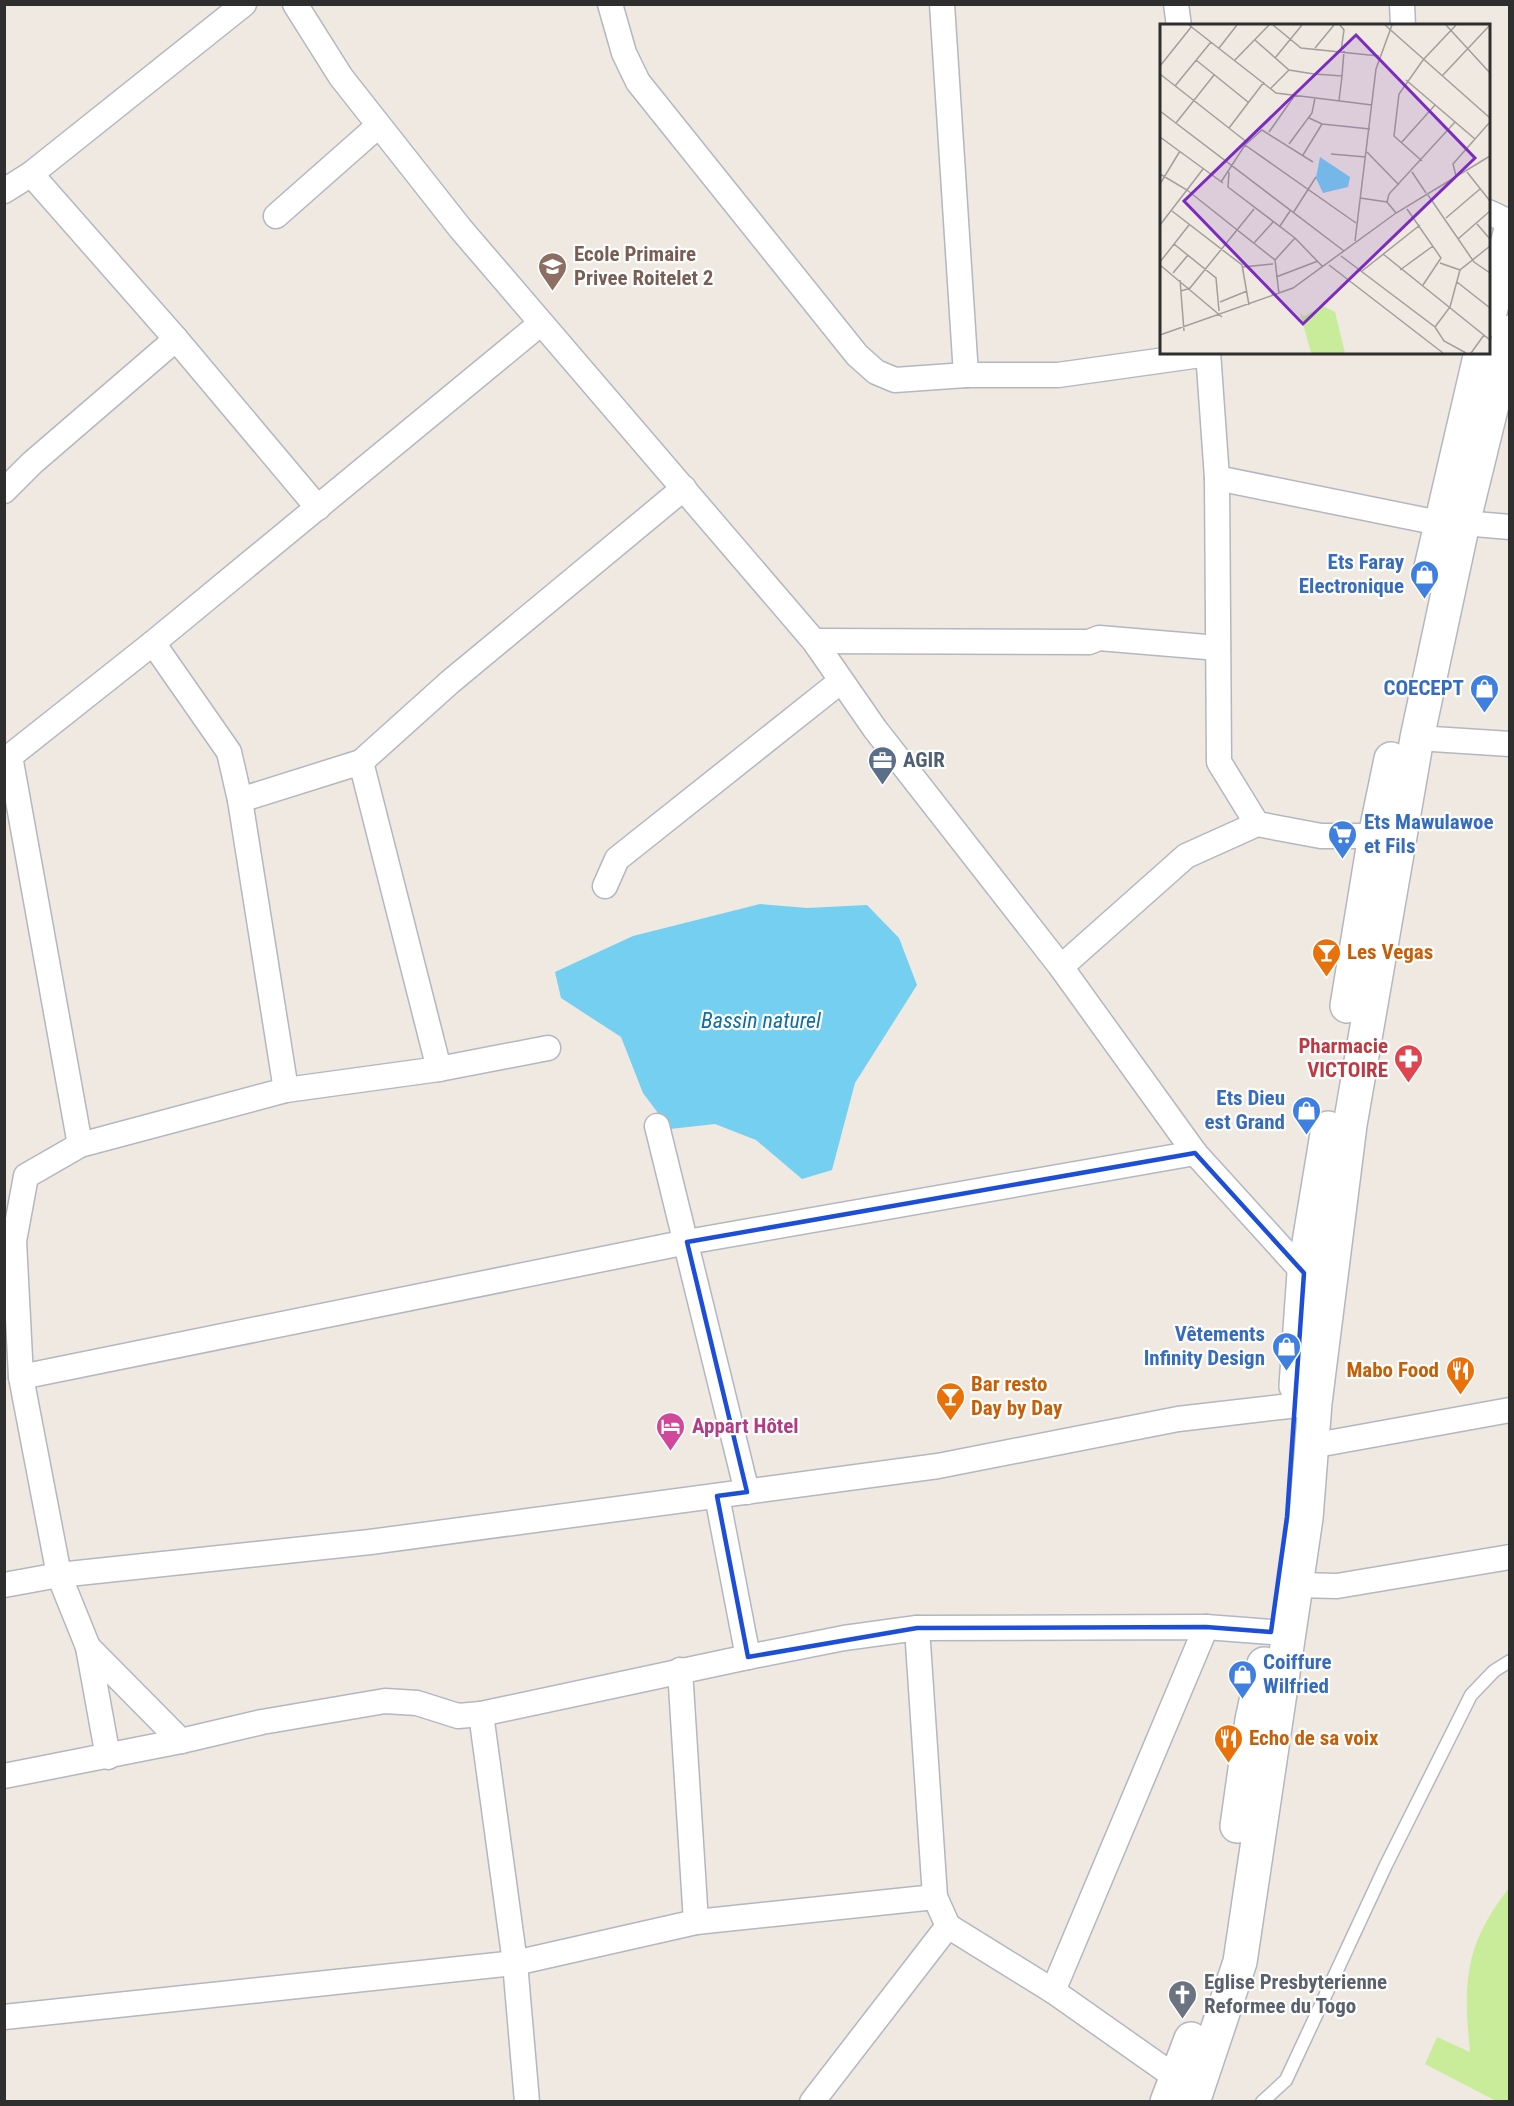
<svg xmlns="http://www.w3.org/2000/svg" width="1514" height="2106" viewBox="0 0 1514 2106" font-family="'Roboto Condensed',sans-serif">
<rect width="100%" height="100%" fill="#efe9e1"/>
<path fill="#c9ec9a" d="M1509 1888V2101H1496L1425 2064 1437 2037 1470 2052C1463 1984 1464 1945 1509 1888Z"/>
<polygon fill="#75cff0" points="760,904 807,908 867,905 899,938 917,985 855,1083 832,1170 802,1179 756,1140 715,1124 670,1129 643,1093 621,1037 561,998 555,972 633,936"/>
<g fill="none" stroke-linecap="round" stroke-linejoin="round">
<defs>
<polyline id="service" points="1262,2102 1286,2080 1386,1865 1471,1695 1494,1671 1510,1661"/>
<g id="minor">
<polyline points="295,4 341,77 460,228 814,641 875,729 1061,967 1195,1153 1304,1273"/>
<polyline points="610,4 624,53 638,82 857,355 876,372 895,380 966,375 1058,375 1208,354"/>
<polyline points="942,4 966,375"/>
<polyline points="1176,4 1179,26"/>
<polyline points="1402,4 1403,26"/>
<polyline points="4,191 31,174 244,4"/>
<polyline points="1488,212 1510,222"/>
<polyline points="276,216 378,126"/>
<polyline points="176,339 318,508"/>
<polyline points="1208,352 1217,478 1219,762 1257,824"/>
<polyline points="1217,478 1439,523"/>
<polyline points="4,491 32,463 176,339 31,174"/>
<polyline points="1463,523 1510,527"/>
<polyline points="814,641 1089,642 1099,638 1218,648"/>
<polyline points="153,643 229,752 240,800 286,1090"/>
<polyline points="1417,738 1510,744"/>
<polyline points="10,756 80,1145"/>
<polyline points="4,761 153,643 540,324"/>
<polyline points="361,762 439,1069"/>
<polyline points="240,800 361,762 450,682 684,488"/>
<polyline points="605,886 617,859 841,681"/>
<polyline points="1061,967 1186,856 1257,824 1321,836 1375,836"/>
<polyline points="657,1126 747,1492"/>
<polyline points="21,1377 687,1242 1195,1153"/>
<polyline points="1311,1446 1510,1410"/>
<polyline points="717,1496 748,1657"/>
<polyline points="4,1585 59,1575 370,1542 938,1466 1178,1419 1315,1403"/>
<polyline points="1296,1585 1337,1586 1510,1557"/>
<polyline points="917,1628 935,1897"/>
<polyline points="88,1647 181,1741 262,1722 385,1701 417,1703 458,1716 481,1714 748,1657 844,1638 917,1628 1206,1627 1271,1632"/>
<polyline points="680,1670 696,1922"/>
<polyline points="481,1714 515,1963 527,2102"/>
<polyline points="108,1757 88,1647 59,1575 21,1377 14,1241 26,1176 80,1145 286,1090 439,1069 548,1048"/>
<polyline points="4,1776 181,1741"/>
<polyline points="1053,1991 1206,1627"/>
<polyline points="4,2017 515,1963 696,1922 935,1897 948,1926 1053,1991 1178,2079"/>
<polyline points="812,2102 948,1926"/>
</g>
<g id="secondary">
<polyline points="1488,320 1510,233"/>
<polyline points="1429,576 1481,352"/>
<polyline points="1347,1006 1375,836 1391,759"/>
<polyline points="1296,1386 1304,1273 1328,1128"/>
<polyline points="1237,1826 1252,1720 1264,1664"/>
<polyline points="1167,2102 1191,2039"/>
<polyline points="1193,2102 1240,1962 1306,1518 1315,1403 1350,1125 1417,738 1463,523 1510,332"/>
</g>
</defs>
<use href="#service" stroke="#b4b7c1" stroke-width="15"/>
<use href="#minor" stroke="#b4b7c1" stroke-width="27"/>
<use href="#secondary" stroke="#b4b7c1" stroke-width="36"/>
<use href="#service" stroke="#fff" stroke-width="12"/>
<use href="#minor" stroke="#fff" stroke-width="24"/>
<use href="#secondary" stroke="#fff" stroke-width="33"/>
</g>
<path fill="none" stroke="#1d4ed8" stroke-width="4.5" stroke-linejoin="round" d="M1195 1153 1304 1273 1287 1517 1271 1632 1206 1627 917 1628 748 1657 717 1496 747 1492 687 1242Z"/>
<defs>
<symbol id="school-pin" viewBox="-11 -11 22 30"><path d="M0 17L-7.5 6A9.5 9.5 0 1 1 7.5 6Z" fill="#8d6e63" stroke="#fff"/><path d="M0-5L7-2L0 1L-7-2ZM-4 1L0 2.5L4 1V4Q0 6-4 4Z" fill="#fff"/></symbol>
<symbol id="shop-pin" viewBox="-11 -11 22 30"><path d="M0 17L-7.5 6A9.5 9.5 0 1 1 7.5 6Z" fill="#3f7fe0" stroke="#fff"/><path d="M-5-2.5h2.3a2.7 3.5 0 0 1 5.4 0H5L5.5 6h-11ZM-1.5-2.5h3a1.5 2.3 0 0 0-3 0Z" fill="#fff"/></symbol>
<symbol id="office-pin" viewBox="-11 -11 22 30"><path d="M0 17L-7.5 6A9.5 9.5 0 1 1 7.5 6Z" fill="#5c6f8a" stroke="#fff"/><path d="M-6-3h4V-5.5h4V-3h4V5H-6ZM-1-4.5V-3h2v-1.5ZM-6 0V1H6V0Z" fill="#fff"/></symbol>
<symbol id="supermarket-pin" viewBox="-11 -11 22 30"><path d="M0 17L-7.5 6A9.5 9.5 0 1 1 7.5 6Z" fill="#3f7fe0" stroke="#fff"/><path d="M-6-5.5h2.5l.6 2H6L4.5 2H-2.5L-4.4-4H-6ZM-1.5 3.2a1.3 1.3 0 1 0 .1 0ZM3 3.2a1.3 1.3 0 1 0 .1 0Z" fill="#fff"/></symbol>
<symbol id="bar-pin" viewBox="-11 -11 22 30"><path d="M0 17L-7.5 6A9.5 9.5 0 1 1 7.5 6Z" fill="#e8710a" stroke="#fff"/><path d="M-6-5H6L.8 .8V4.5H3.5V6h-7V4.5H-.8V.8Z" fill="#fff"/></symbol>
<symbol id="pharmacy-pin" viewBox="-11 -11 22 30"><path d="M0 17L-7.5 6A9.5 9.5 0 1 1 7.5 6Z" fill="#e0444e" stroke="#fff"/><path d="M-2-6h4v4h4v4h-4v4h-4v-4h-4v-4h4Z" fill="#fff"/></symbol>
<symbol id="restaurant-pin" viewBox="-11 -11 22 30"><path d="M0 17L-7.5 6A9.5 9.5 0 1 1 7.5 6Z" fill="#e8710a" stroke="#fff"/><path d="M-5-6h1v4h1v-4h1v4h1v-4h1v5L-1.5 .5V6h-2V.5L-5-1ZM5-6V6H3V1.5H1.5Q1.5-4 5-6Z" fill="#fff"/></symbol>
<symbol id="hotel-pin" viewBox="-11 -11 22 30"><path d="M0 17L-7.5 6A9.5 9.5 0 1 1 7.5 6Z" fill="#d1479c" stroke="#fff"/><path d="M-6-4.5h1.5V1H6V5H4.5V3h-9V5H-6ZM-4 0a1.8 1.8 0 1 1 3.6 0ZM.5 0V-2.5h3Q6-2.5 6 0Z" fill="#fff"/></symbol>
<symbol id="church-pin" viewBox="-11 -11 22 30"><path d="M0 17L-7.5 6A9.5 9.5 0 1 1 7.5 6Z" fill="#6b7280" stroke="#fff"/><path d="M-1.2-6h2.4v3.5h3.3v2.4h-3.3V6h-2.4V-.1h-3.3v-2.4h3.3Z" fill="#fff"/></symbol>
</defs>
<g fill-rule="evenodd">
<use href="#school-pin" x="536" y="250" width="33" height="45"/>
<use href="#shop-pin" x="1408" y="558" width="33" height="45"/>
<use href="#shop-pin" x="1468" y="672" width="33" height="45"/>
<use href="#office-pin" x="866" y="744" width="33" height="45"/>
<use href="#supermarket-pin" x="1326" y="818" width="33" height="45"/>
<use href="#bar-pin" x="1310" y="936" width="33" height="45"/>
<use href="#pharmacy-pin" x="1392" y="1042" width="33" height="45"/>
<use href="#shop-pin" x="1290" y="1094" width="33" height="45"/>
<use href="#shop-pin" x="1270" y="1330" width="33" height="45"/>
<use href="#restaurant-pin" x="1444" y="1354" width="33" height="45"/>
<use href="#bar-pin" x="934" y="1380" width="33" height="45"/>
<use href="#hotel-pin" x="654" y="1410" width="33" height="45"/>
<use href="#shop-pin" x="1226" y="1658" width="33" height="45"/>
<use href="#restaurant-pin" x="1212" y="1722" width="33" height="45"/>
<use href="#church-pin" x="1166" y="1978" width="33" height="45"/>
</g>
<g text-anchor="middle" dominant-baseline="central" stroke-width="4.5" stroke-linejoin="round" paint-order="stroke">
<g font-size="21" font-weight="bold" fill="#785e54" stroke="#fff" text-anchor="start">
<text x="574" y="254">Ecole Primaire<tspan x="574" dy="24">Privee Roitelet 2</tspan></text>
</g>
<g font-size="21" font-weight="bold" fill="#366cbe" stroke="#fff" text-anchor="end">
<text x="1404" y="562">Ets Faray<tspan x="1404" dy="24">Electronique</tspan></text>
<text x="1464" y="688">COECEPT</text>
<text x="1364" y="822" text-anchor="start">Ets Mawulawoe<tspan x="1364" dy="24">et Fils</tspan></text>
<text x="1285" y="1098">Ets Dieu<tspan x="1285" dy="24">est Grand</tspan></text>
<text x="1265" y="1334">Vêtements<tspan x="1265" dy="24">Infinity Design</tspan></text>
<text x="1263" y="1662" text-anchor="start">Coiffure<tspan x="1263" dy="24">Wilfried</tspan></text>
</g>
<g font-size="21" font-weight="bold" fill="#4e5e75" stroke="#fff" text-anchor="start">
<text x="903" y="760">AGIR</text>
</g>
<g font-size="21" font-weight="bold" fill="#c56008" stroke="#fff" text-anchor="start">
<text x="1347" y="952">Les Vegas</text>
<text x="1439" y="1370" text-anchor="end">Mabo Food</text>
<text x="971" y="1384">Bar resto<tspan x="971" dy="24">Day by Day</tspan></text>
<text x="1249" y="1738">Echo de sa voix</text>
</g>
<g font-size="21" font-weight="bold" fill="#be3a42" stroke="#fff" text-anchor="end">
<text x="1388" y="1046">Pharmacie<tspan x="1388" dy="24">VICTOIRE</tspan></text>
</g>
<g font-size="21" font-weight="bold" fill="#b23c85" stroke="#fff" text-anchor="start">
<text x="692" y="1426">Appart Hôtel</text>
</g>
<g font-size="21" font-weight="bold" fill="#5b616d" stroke="#fff" text-anchor="start">
<text x="1204" y="1982">Eglise Presbyterienne<tspan x="1204" dy="24">Reformee du Togo</tspan></text>
</g>
<g font-size="22" font-style="italic" fill="#0d6fa3" stroke="#fff">
<text x="761" y="1020">Bassin naturel</text>
</g>
</g>
<g transform="translate(1160 24)">
<rect width="330" height="330" fill="#efe9e1"/>
<path d="M163 282 175 288 185 329H151L140 289 144 292Z" fill="#c9ec9a"/>
<path d="M160 133 190 153 188 163 163 169 156 154Z" fill="#75cff0"/>
<path fill="none" stroke="#a29e99" stroke-width="1.5" d="M29 1 116 69 212 81M113 1 141 24 219 32M180 1 184 6 181 27M225 1 330 94M286 1 330 49M95 16 129 46 154 50 182 52 184 27M59 24 77 1M155 24 174 1M115 34 142 1M36 36 88 78M75 36 109 1M0 42 32 2M0 50 88 119M282 52 330 1M246 56 315 115 330 98M15 62 51 18M111 64 129 46M179 77 182 52M0 87 184 227M149 94 162 100 210 105M16 99 54 51M69 104 104 58M109 108 135 71M0 113 63 159M241 119 275 81M129 120 152 89 155 74M85 121 196 199M207 128 239 161M171 130 206 133M143 131 162 100M262 137 234 112 239 70 263 36 296 1M69 148 68 163 135 214 163 243M252 148 266 169M307 148 330 177M0 150 27 166 115 236 119 270M296 152 293 140 315 115M61 158 85 121 102 106 153 138M0 160 20 127M268 171 314 238 330 249M200 174 227 178 236 189M227 178 229 170 295 98M247 185 281 234 263 261M12 187 82 241 89 281M133 189 156 153M286 194 320 165M317 200 330 215M0 201 43 145M120 202 130 187M298 215 330 187M195 217 216 45 232 1M94 219 113 198M14 220 56 254 59 287M223 230 330 316M181 232 275 303 284 317 306 329M115 236 135 214M0 238 29 201M280 239 300 246M0 241 62 293M169 241 283 329M83 243 113 240M240 246 273 222M202 247 260 201M13 249 28 231M116 253 158 237M20 256 24 307M297 258 330 284M21 267 30 264 94 185M60 278 87 267M275 303 290 283 300 246 330 222M0 311 133 264 236 189 330 132M311 329 324 311"/>
<path fill="#7b2cbf" fill-opacity="0.15" stroke="#7b2cbf" stroke-width="3" d="M196 11 315 134 143 300 24 177Z"/>
<rect width="330" height="330" fill="none" stroke="#2e2e2e" stroke-width="3"/>
</g>
<rect width="1514" height="2106" fill="none" stroke="#2e2e2e" stroke-width="12"/>
</svg>
